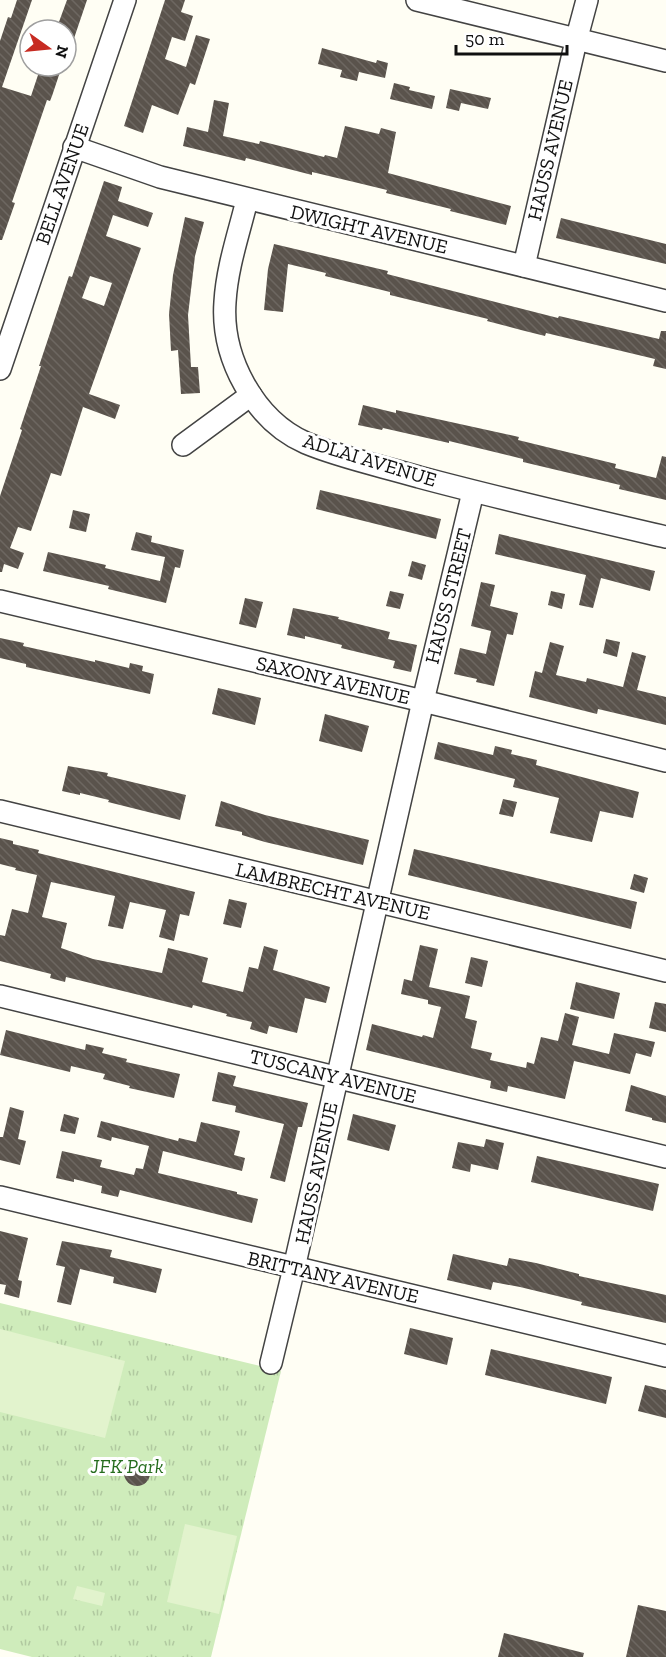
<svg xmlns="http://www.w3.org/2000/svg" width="666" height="1657" viewBox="0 0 666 1657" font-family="'Zilla Slab',serif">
<defs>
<pattern id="grass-tufts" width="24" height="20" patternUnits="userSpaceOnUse" patternTransform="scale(1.5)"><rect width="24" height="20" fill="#cfecbb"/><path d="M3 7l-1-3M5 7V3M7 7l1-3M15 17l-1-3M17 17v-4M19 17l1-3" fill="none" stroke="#b1c9a0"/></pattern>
<pattern id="building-back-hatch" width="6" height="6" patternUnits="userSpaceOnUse" patternTransform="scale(1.5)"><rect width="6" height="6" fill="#5a534c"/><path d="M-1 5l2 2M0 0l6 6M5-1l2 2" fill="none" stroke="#6d6761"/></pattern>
</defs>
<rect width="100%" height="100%" fill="#fffef4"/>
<polygon fill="url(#grass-tufts)" points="0,1303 281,1371 211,1657 32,1657 0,1649"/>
<g fill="#e2f3cd">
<polygon points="0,1329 125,1361 105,1438 0,1412"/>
<polygon points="185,1524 237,1536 219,1614 167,1602"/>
<polygon points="77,1586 105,1593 102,1606 73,1599"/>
</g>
<g fill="url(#building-back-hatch)" fill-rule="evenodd">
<polygon points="17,0 32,0 2,87 31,96 41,66 62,66 52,96 50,101 47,100 36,132 12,202 15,203 2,240 0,240 0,41 8,17 11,18"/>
<polygon points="67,0 87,0 68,56 66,56 66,30 56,30"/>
<polygon points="165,0 185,0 181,12 193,16 185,41 172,37 165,59 186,67 196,35 210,39 195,85 190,83 178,115 152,105 143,133 124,126"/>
<polygon points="322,48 376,63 377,60 388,63 385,78 359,72 357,81 340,77 342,70 318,64"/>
<polygon points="394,83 410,87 409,90 435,96 432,109 390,99"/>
<polygon points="450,89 491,98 488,109 461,103 459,111 446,108"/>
<polygon points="214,100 229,103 223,136 259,144 260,141 324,157 325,155 337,158 345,126 379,134 381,128 396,132 388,173 511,206 506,225 450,211 451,209 386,193 387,190 354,182 312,172 312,175 246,158 245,161 183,146 187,127 208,132"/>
<path d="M104 181 122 187 118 201 153 213 148 227 113 215 106 236 141 248 89 394 120 405 115 419 83 407 61 476 51 473 31 531 18 527 10 548 24 553 18 569 4 564 2 572H0V496L22 430 20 429 41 366H39L69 276 72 277ZM90 276 112 283 104 306 82 298Z"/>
<polygon points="185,217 204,222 195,256 188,315 191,367 198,367 200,393 181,394 178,350 171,351 169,314 173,275"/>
<polygon points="561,218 666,244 666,264 556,238"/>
<polygon points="274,244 388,271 387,274 558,318 559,316 659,339 661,331 666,331 666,369 653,366 655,359 546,333 545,336 521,330 487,321 488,319 390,295 390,292 325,276 326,273 288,264 283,312 264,310 268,269"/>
<polygon points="363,405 396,413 396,410 519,437 518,440 616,464 615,468 656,478 662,456 666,457 666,500 619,489 620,485 523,462 523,459 449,441 449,443 383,428 382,430 358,425"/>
<polygon points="320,490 441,519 436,539 316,509"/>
<polygon points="73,510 90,514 86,532 69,528"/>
<polygon points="136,532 152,536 151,542 184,550 180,568 175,567 166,603 108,589 109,586 43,571 48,552 106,565 105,568 160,581 165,557 131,550"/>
<polygon points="499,534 655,571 650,591 601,578 593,608 579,605 586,575 495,554"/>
<polygon points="412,561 426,565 422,580 408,576"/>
<polygon points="481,582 495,585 490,606 518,613 513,635 507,634 494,686 476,682 477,679 454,674 460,648 486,654 491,631 471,626"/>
<polygon points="390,591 404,594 400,609 386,606"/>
<polygon points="551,591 565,594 562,609 548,605"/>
<polygon points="245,598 263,602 256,628 239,624"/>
<polygon points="293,608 339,617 338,619 390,632 388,639 417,645 411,672 393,668 395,661 341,648 342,645 305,636 305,639 287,635"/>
<polygon points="0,638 24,643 23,646 95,662 95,660 129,668 130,663 143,666 142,671 154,674 150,694 26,667 26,664 0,658"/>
<polygon points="606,639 620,642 617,657 603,653"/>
<polygon points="550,642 564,646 556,675 586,682 587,678 623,687 632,652 646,656 637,690 666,697 666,725 598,709 597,714 529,697 535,671 542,673"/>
<polygon points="218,688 261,698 255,725 212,714"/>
<polygon points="325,714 369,726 362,752 319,741"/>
<polygon points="438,742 493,755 495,746 512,750 511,754 537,760 536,765 639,792 633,818 600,811 592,842 550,833 559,798 513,787 515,779 434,759"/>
<polygon points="68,766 108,773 107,776 186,795 180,820 108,802 109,800 80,793 80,795 62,791"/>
<polygon points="503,799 517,802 513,817 499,814"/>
<polygon points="221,801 265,815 369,840 363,865 265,842 242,835 242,832 215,826"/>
<polygon points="0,838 13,841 13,844 39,850 38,853 195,892 189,916 180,914 174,941 159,937 166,910 130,902 123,929 108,926 115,896 51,882 42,917 67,923 61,948 93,959 162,973 168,948 193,954 208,958 202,982 243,992 249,967 258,969 264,946 278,950 273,970 330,987 326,1003 305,998 297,1033 269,1026 267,1034 250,1029 252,1022 226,1016 227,1014 193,1005 192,1008 66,977 65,982 50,978 51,974 0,961 0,935 5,936 12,909 28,913 37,875 15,870 16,868 0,864"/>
<polygon points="414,849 637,902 631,929 408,875"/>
<polygon points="634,874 648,878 644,893 630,889"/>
<polygon points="229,899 247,903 241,928 223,924"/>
<polygon points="420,945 438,949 429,987 470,996 465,1018 477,1021 471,1048 492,1053 490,1060 526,1068 527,1062 534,1064 541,1037 558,1041 565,1013 579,1017 572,1045 609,1054 614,1033 655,1042 651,1057 636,1053 630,1074 574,1061 565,1099 508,1086 507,1092 490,1088 491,1081 366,1050 372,1024 422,1037 423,1035 433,1038 441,1007 428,1004 428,1000 401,994 404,979 412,981"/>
<polygon points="471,957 488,961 482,987 465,983"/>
<polygon points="576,982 620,993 614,1019 570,1009"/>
<polygon points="655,1002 666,1004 666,1032 649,1028"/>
<polygon points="6,1030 85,1050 86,1044 104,1048 102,1053 127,1059 126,1062 180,1074 174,1098 129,1088 130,1086 103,1079 105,1074 71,1066 70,1072 0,1055"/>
<polygon points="218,1072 236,1076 233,1086 308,1103 302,1127 298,1127 285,1182 270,1178 284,1124 235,1112 236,1106 212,1101"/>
<polygon points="631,1085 666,1096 666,1123 652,1120 652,1118 625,1111"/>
<polygon points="10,1107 24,1111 18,1139 26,1141 20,1165 0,1160 0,1137 3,1137"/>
<polygon points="64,1114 79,1118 75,1134 60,1131"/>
<polygon points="353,1114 396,1125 389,1151 347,1140"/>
<polygon points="101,1121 178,1141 179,1138 196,1142 201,1122 240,1131 234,1155 245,1158 242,1171 163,1151 158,1173 237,1192 237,1194 258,1199 252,1223 120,1190 118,1197 101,1193 102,1186 74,1179 74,1182 56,1178 62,1151 102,1160 100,1167 134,1175 136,1168 143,1169 149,1146 112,1137 111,1141 97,1137"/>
<polygon points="486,1139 504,1143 498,1170 471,1164 470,1172 452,1168 458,1142 484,1147"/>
<polygon points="537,1156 659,1184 653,1211 531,1182"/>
<polygon points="0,1231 28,1238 18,1280 22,1281 19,1298 4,1294 6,1285 0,1284"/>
<polygon points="62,1241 112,1250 110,1257 162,1269 156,1293 113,1283 114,1277 80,1269 71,1305 57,1302 65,1267 56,1265"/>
<polygon points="453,1254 507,1266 509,1258 536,1263 579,1274 579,1276 666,1295 666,1323 581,1305 582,1302 520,1287 493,1282 491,1290 447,1280"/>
<polygon points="410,1328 453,1338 447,1365 404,1354"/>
<polygon points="491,1349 612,1377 606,1404 485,1375"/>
<polygon points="645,1385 666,1390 666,1418 638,1411"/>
<circle cx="137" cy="1473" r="13"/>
<polygon points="638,1605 666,1611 666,1657 626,1657"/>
<polygon points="504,1633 584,1653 583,1657 498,1657"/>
</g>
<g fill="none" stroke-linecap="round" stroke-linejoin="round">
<defs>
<g id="minor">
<polyline points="417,0 666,61"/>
<polyline points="74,147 160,177 666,301"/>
<path d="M247 200C239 233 227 267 225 302 221 357 254 420 306 443 342 458 382 466 419 477 501 499 584 518 666 537"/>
<polyline points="524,266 576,41 587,0"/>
<polyline points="0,369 125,0"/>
<polyline points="183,445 251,395"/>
<polyline points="0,601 423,701 666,761"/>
<polyline points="0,811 666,971"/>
<polyline points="0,996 666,1157"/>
<polyline points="0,1197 666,1356"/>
<polyline points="271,1363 294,1268 423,701 473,492"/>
</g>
</defs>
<use href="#minor" stroke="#434343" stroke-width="24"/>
<use href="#minor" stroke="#fff" stroke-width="21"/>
</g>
<g text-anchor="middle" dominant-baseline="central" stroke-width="6" stroke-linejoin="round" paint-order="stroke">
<g font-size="20" fill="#101010" stroke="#fff">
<text transform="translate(550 150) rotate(-77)">HAUSS AVENUE</text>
<text transform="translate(62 184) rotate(-71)">BELL AVENUE</text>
<text transform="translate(369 229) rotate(13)">DWIGHT AVENUE</text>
<text transform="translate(370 460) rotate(17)">ADLAI AVENUE</text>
<text transform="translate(448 596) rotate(-76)">HAUSS STREET</text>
<text transform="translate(333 680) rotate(13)">SAXONY AVENUE</text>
<text transform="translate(333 891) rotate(13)">LAMBRECHT AVENUE</text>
<text transform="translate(333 1076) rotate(14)">TUSCANY AVENUE</text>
<text transform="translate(316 1173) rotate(-78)">HAUSS AVENUE</text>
<text transform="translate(333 1277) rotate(13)">BRITTANY AVENUE</text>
</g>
<g font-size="20" font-style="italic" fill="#256c1d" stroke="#fff">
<text x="127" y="1466">JFK Park</text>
</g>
</g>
<g transform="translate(48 48) rotate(105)"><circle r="28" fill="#ffffff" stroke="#9f9f9f" stroke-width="1.5"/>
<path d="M0-4.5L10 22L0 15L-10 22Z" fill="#c72b22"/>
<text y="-9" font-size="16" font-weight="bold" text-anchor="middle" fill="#101010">N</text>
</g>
<path d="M456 45v9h111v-9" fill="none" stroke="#101010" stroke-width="3"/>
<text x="465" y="45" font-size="18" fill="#101010" stroke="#ffffff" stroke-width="4.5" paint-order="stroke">50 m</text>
</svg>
